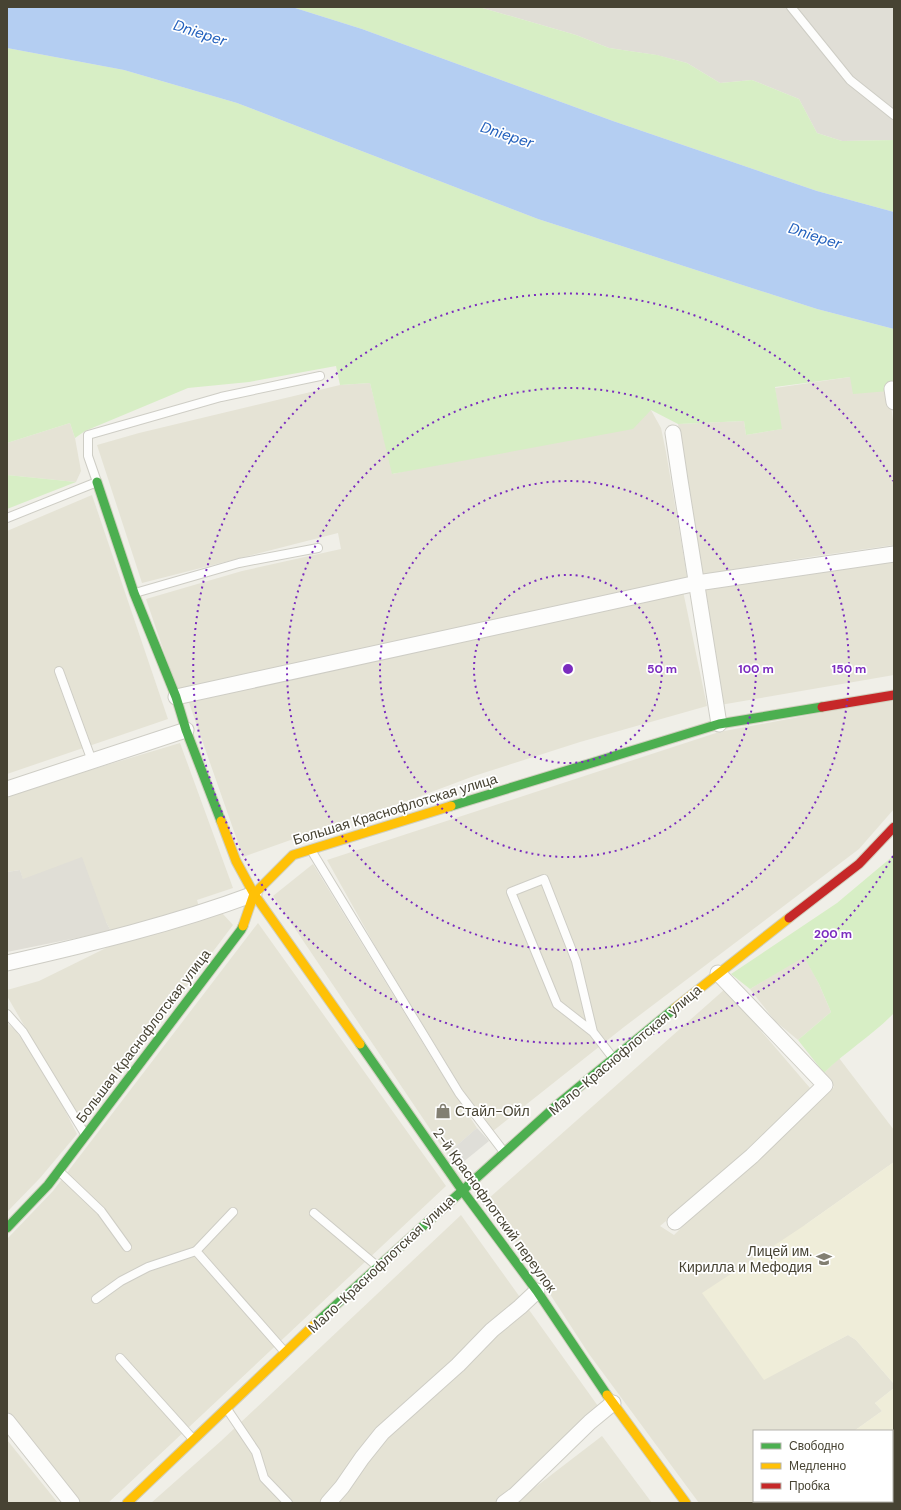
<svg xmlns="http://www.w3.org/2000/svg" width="901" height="1510" viewBox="0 0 901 1510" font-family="'DM Sans',sans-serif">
<rect width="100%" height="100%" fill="#f0efe8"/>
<g fill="#e5e3d5">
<polygon points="850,377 889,391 894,427 894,545 810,557 700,575 687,490 684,455 678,424 744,421 746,435 781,429 775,388"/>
<polygon points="370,383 393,474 651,410 661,428 666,452 688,582 177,690 146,599 242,571 341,549 338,533 142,583 97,445 139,433 340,385"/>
<polygon points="70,423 75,438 81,471 76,482 7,475 7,443"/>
<polygon points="92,495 168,719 7,774 7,531"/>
<polygon points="894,559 894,675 720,705 701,590"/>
<polygon points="683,591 707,706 580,742 474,776 410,800 344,821 243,857 188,700"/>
<polygon points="894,699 894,809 859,849 624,1027 493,1131 468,1099 374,944 327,860 719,732"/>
<polygon points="180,743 233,888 197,900 199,907 111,931 106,922 23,880 20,870 7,872 7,795"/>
<polygon points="313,864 435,1063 477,1128 447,1154 273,896"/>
<polygon points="222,913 233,925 87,1118 80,1116 64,1093 36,1046 7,996 7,990 39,981 108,947"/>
<polygon points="258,923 446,1186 108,1503 81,1503 7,1411 7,1239 53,1191"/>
<polygon points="804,956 819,984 831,1012 798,1040 775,1021 750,989"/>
<polygon points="725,989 810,1088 752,1150 660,1226 674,1235 719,1191 782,1135 834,1087 824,1073 839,1058 894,1130 894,1162 805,1225 764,1379 848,1335 856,1340 894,1384 894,1388 875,1403 882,1411 854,1431 754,1431 754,1501 877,1501 878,1503 699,1503 589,1354 488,1199"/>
<polygon points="7,1023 16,1031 48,1077 77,1134 40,1178 7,1212"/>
<polygon points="461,1215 603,1413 503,1503 151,1503 221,1441"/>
<polygon points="602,1436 652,1503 515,1503 529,1492"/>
<polygon points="7,1440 58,1503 7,1503"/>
</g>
<g fill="#e0ded6">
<polygon points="479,7 894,7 894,140 842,141 817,133 799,99 752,80 720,83 687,63 656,55 609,48 576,35"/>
<polygon points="82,857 106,922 111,931 7,952 7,872 20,870 23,879"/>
</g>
<g fill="#efedd9">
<polygon points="894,1162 894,1384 856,1340 848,1335 764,1380 702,1293 805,1225"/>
<polygon points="894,1388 894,1503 878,1503 877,1501 892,1501 892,1431 854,1431 882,1411 875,1403"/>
</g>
<g fill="#d7eec5">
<polygon points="292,7 479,7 576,35 609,48 657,55 687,63 720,83 752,80 799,99 817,133 842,141 894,140 894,212 817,191 613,121 362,29"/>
<polygon points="7,48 124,70 237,103 538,219 817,309 894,329 894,386 889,391 853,394 850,377 775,387 782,429 746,435 744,421 678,424 651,410 633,429 392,474 370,383 340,385 336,366 249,382 188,388 85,431 75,438 70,423 7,443"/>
<polygon points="7,475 76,482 7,509"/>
<path d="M893 856H894V1013C873 1035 846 1051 824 1073L798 1040 831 1012 819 984 804 957 750 989 731 974 837 903Z"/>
</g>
<polygon fill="#dfded8" points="477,1128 489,1141 457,1167 447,1154"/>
<polygon fill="#b4cef2" points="7,7 292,7 362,29 613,121 817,191 894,212 894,329 817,309 538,219 237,103 124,70 7,48"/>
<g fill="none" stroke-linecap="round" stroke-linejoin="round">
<defs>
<g id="lane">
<polyline points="791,7 850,80 894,115"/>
<polyline points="7,518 97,482 88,456 88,435 221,397 320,376"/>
<polyline points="135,593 239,563 318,548"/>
<polyline points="59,671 92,761"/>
<polyline points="311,850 459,1093 504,1152"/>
<polyline points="7,1014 23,1032 85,1134"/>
<polyline points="593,1032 557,1004 511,892 544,879 576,961 593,1032 613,1058"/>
<polyline points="59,1171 101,1211 127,1247"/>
<polyline points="233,1212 196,1251 284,1351"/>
<polyline points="314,1213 377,1266"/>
<polyline points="96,1299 121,1281 148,1267 196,1251"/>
<polyline points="120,1358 193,1439"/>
<polyline points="227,1409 256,1452 264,1478 288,1503"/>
</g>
<g id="street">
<polyline points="892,389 894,402"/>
<polyline points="673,433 680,480 719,724"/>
<polyline points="176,697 697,583 894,554"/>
<polyline points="7,789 186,730"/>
<path d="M7 963C90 944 174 924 254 894"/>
<polyline points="675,1222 752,1156 825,1085 718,973"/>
<polyline points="7,1421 72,1503"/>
<polyline points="328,1503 342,1487 362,1458 382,1433 458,1365 492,1330 520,1307 537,1291"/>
<polyline points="504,1503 515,1495 590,1422 613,1403"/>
</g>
<g id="fast">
<polyline points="97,482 134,593 176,697 186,730 221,821"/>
<polyline points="451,806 719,724 822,707"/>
<polyline points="360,1044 462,1190 537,1291 607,1395"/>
<polyline points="7,1228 48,1185 241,930 243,926"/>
<polyline points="316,1323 557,1105 675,1008"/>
</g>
<g id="slow">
<polyline points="221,821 236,861 254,894 360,1044"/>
<polyline points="243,926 254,894 293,855 451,806"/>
<polyline points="675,1008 789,918"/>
<polyline points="607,1395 686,1503"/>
<polyline points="127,1503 316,1323"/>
</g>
<g id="jam">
<polyline points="822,707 894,695"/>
<polyline points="789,918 859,864 894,827"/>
</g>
</defs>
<use href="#lane" stroke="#cecdc5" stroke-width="10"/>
<use href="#street" stroke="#cecdc5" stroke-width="17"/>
<use href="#fast" stroke="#d0cfbe" stroke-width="11"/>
<use href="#slow" stroke="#d0cfbe" stroke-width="11"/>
<use href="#jam" stroke="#d0cfbe" stroke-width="11"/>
<use href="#lane" stroke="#fdfdfc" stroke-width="8"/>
<use href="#street" stroke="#fdfdfc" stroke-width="15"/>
<use href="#fast" stroke="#4caf50" stroke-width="9"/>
<use href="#slow" stroke="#ffc107" stroke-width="9"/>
<use href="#jam" stroke="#c62828" stroke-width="9"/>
</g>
<g fill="none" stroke="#7b2cbf" stroke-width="2" stroke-dasharray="2 4">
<circle cx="568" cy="669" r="94"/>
<circle cx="568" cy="669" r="188"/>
<circle cx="568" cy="669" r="281"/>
<path d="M893 856A375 375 0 1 1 893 481"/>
</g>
<defs>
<symbol id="shop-bare" viewBox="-9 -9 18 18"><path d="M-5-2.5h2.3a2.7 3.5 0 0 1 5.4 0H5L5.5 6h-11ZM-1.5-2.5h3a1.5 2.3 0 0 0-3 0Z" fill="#827f72" stroke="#fff" stroke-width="2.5" paint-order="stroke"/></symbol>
<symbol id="school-bare" viewBox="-9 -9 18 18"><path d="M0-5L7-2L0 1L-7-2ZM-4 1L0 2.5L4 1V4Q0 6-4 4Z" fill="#827f72" stroke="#fff" stroke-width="2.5" paint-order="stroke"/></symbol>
</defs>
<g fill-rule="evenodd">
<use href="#shop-bare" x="432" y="1100" width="22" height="22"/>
<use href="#school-bare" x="813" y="1248" width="22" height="22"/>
</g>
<g text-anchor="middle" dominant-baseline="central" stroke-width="3.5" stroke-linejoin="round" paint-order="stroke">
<g font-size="14" fill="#474333" stroke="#fff">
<text transform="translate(395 809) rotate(-17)">Большая Краснофлотская улица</text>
<text transform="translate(143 1036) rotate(-53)">Большая Краснофлотская улица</text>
<text transform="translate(625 1050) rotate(-40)">Мало-Краснофлотская улица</text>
<text transform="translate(495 1210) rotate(54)">2-й Краснофлотский переулок</text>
<text transform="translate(381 1264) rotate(-43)">Мало-Краснофлотская улица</text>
</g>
<g font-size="14" fill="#474333" stroke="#fff" text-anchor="start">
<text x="455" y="1111">Стайл-Ойл</text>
<text x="812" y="1251" text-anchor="end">Лицей им.<tspan x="812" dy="16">Кирилла и Мефодия</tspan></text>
</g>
<g font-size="15" font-style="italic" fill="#2260bd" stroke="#fff">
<text transform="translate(200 33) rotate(18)">Dnieper</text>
<text transform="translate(507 135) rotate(18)">Dnieper</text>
<text transform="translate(815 236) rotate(18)">Dnieper</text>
</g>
</g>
<circle cx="568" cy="669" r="6" fill="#7b2cbf" stroke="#fff" stroke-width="2"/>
<g font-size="12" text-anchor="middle" font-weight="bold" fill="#7b2cbf" stroke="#fff" stroke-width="3.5" stroke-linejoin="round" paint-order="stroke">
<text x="662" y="673">50 m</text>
<text x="756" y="673">100 m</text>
<text x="849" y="673">150 m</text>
<text x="833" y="938">200 m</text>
</g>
<rect width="901" height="1510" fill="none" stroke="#474333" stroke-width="16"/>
<rect x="753" y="1430" width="140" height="72" fill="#ffffff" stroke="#b5b4ad"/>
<rect x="761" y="1443" width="20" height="6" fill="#4caf50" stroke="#b5b4ad"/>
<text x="789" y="1450" font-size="12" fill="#474333">Свободно</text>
<rect x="761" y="1463" width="20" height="6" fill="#ffc107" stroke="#b5b4ad"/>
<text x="789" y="1470" font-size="12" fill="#474333">Медленно</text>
<rect x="761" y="1483" width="20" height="6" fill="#c62828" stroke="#b5b4ad"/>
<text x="789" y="1490" font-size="12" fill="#474333">Пробка</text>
</svg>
